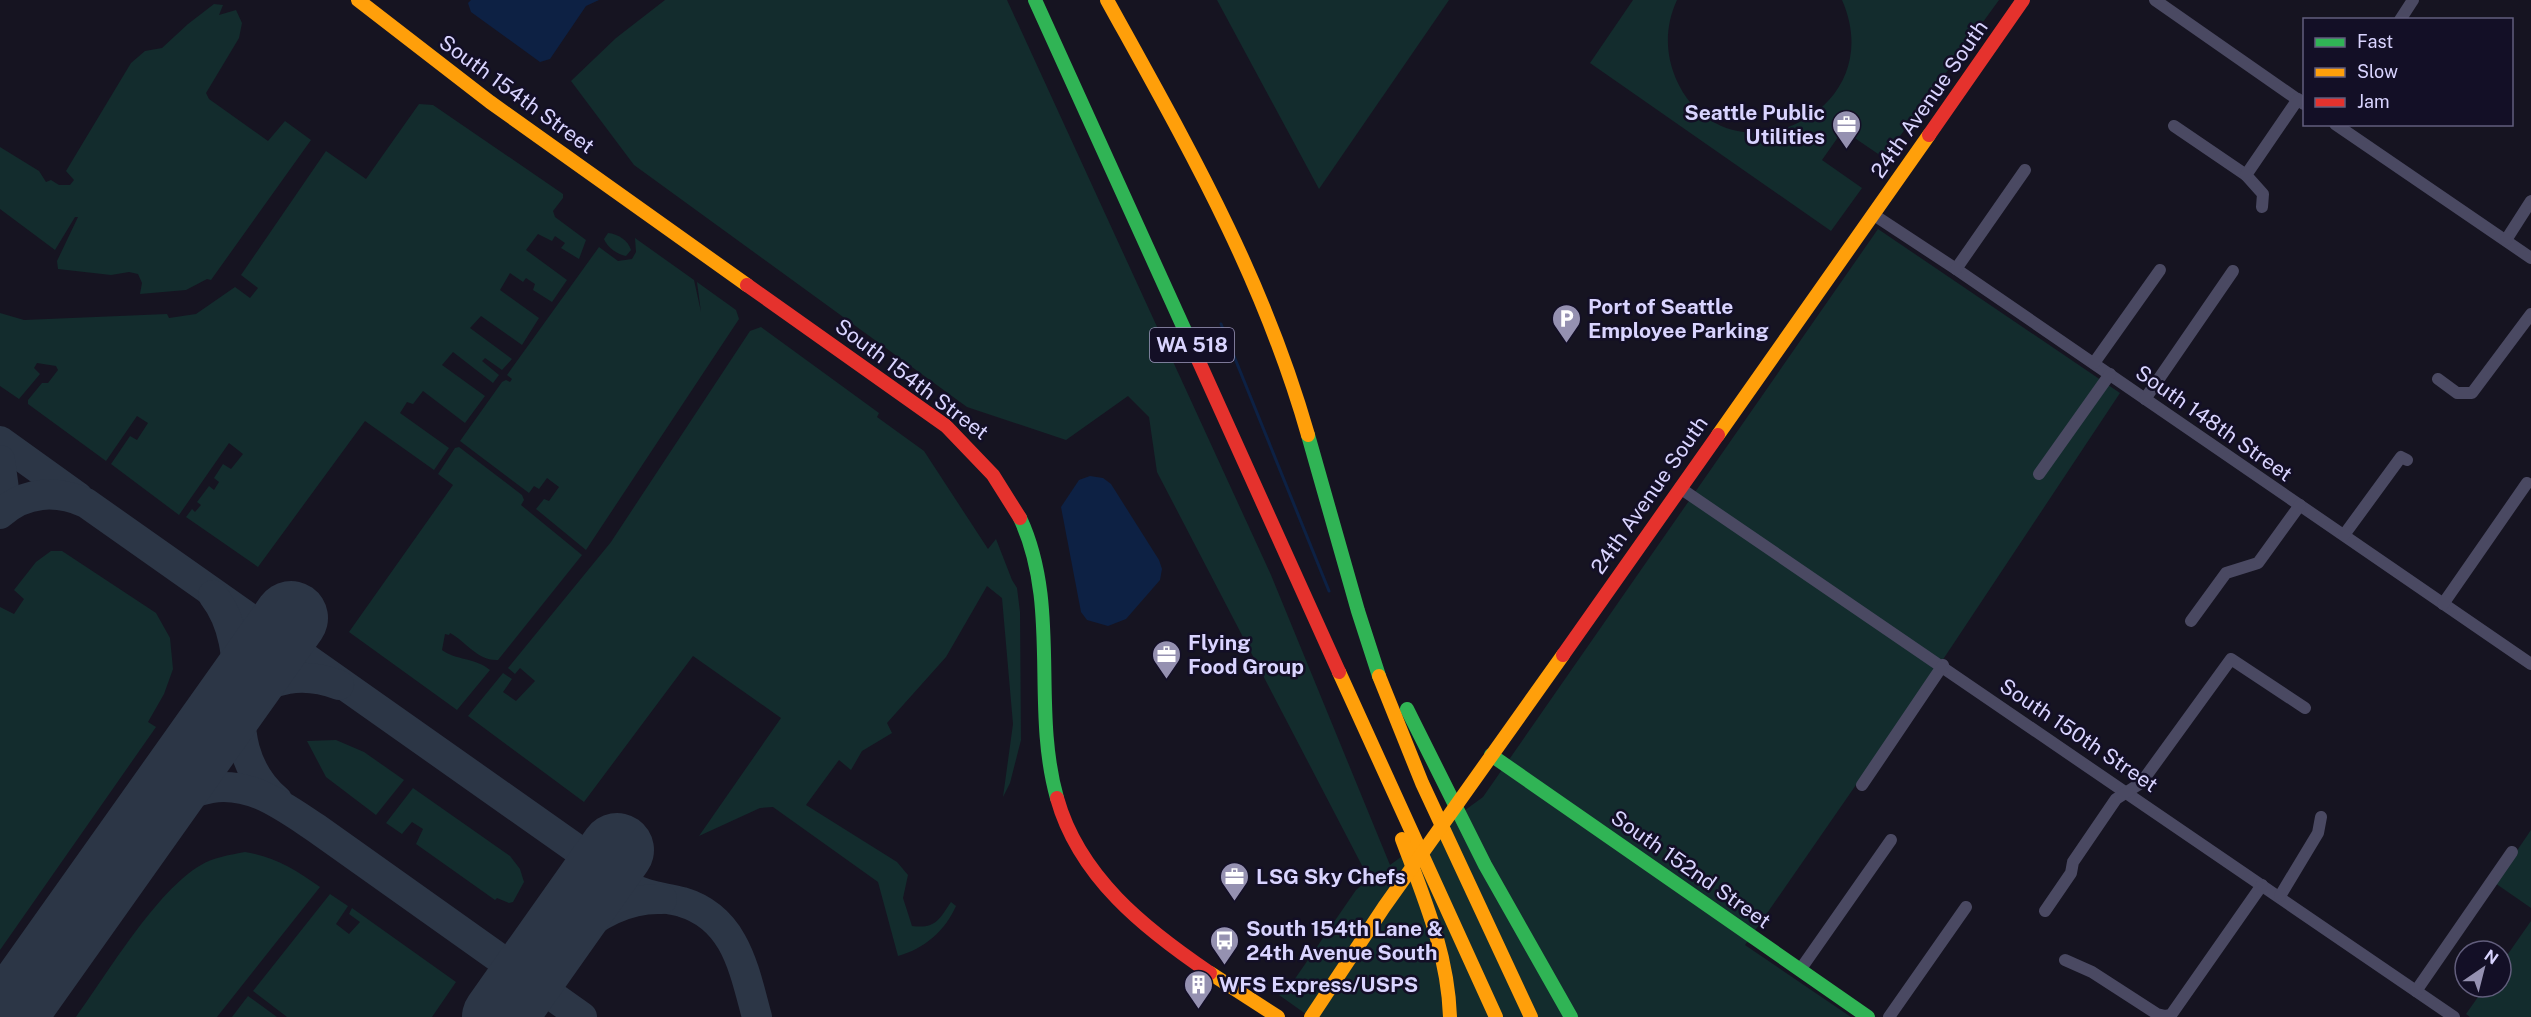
<svg xmlns="http://www.w3.org/2000/svg" width="2531" height="1017" viewBox="0 0 2531 1017" font-family="'Public Sans',sans-serif">
<rect width="100%" height="100%" fill="#161421"/>
<g fill="#132c2d">
<polygon points="665,0 1007,0 1271,575 1390,865 1483,797 1878,229 2120,393 1946,655 1745,945 1851,1017 1310,1017 1279,995 1290,986 1356,890 1369,879 1157,472 1149,417 1128,396 1066,440 967,407 634,165 571,81 616,38"/>
<polygon points="1217,0 1449,0 1319,189"/>
<path d="M1633 0H1677C1665 26 1665 53 1676 79 1724 188 1893 116 1842 0H1999L1884 158 1843 130 1822 160 1862 188 1831 231 1590 63Z"/>
<polygon points="214,4 223,5 219,15 236,10 242,23 239,38 206,93 209,99 268,141 285,121 311,140 211,280 207,279 186,290 140,294 142,283 138,274 129,272 111,275 58,269 57,261 78,217 75,217 55,250 0,209 0,147 39,171 46,182 51,180 59,185 70,185 74,180 66,171 131,63 145,51 162,48 188,24"/>
<polygon points="419,104 433,105 563,194 563,198 553,211 555,217 586,240 579,259 561,248 565,243 555,236 552,241 538,234 526,250 567,280 552,302 533,290 535,284 526,278 523,282 510,273 500,290 539,318 522,345 481,316 470,328 512,359 502,370 485,358 482,361 499,375 493,383 453,352 442,365 485,396 465,423 423,391 413,404 407,402 400,413 449,448 434,470 365,421 258,567 186,517 192,509 195,512 201,505 197,502 209,486 214,490 219,482 214,478 223,464 231,469 243,454 229,443 179,515 111,464 130,436 137,440 148,423 137,416 106,461 28,404 28,400 42,383 48,383 58,370 56,366 37,363 34,368 40,374 19,399 0,386 0,313 24,320 167,314 169,318 196,314 235,287 250,298 258,288 241,275 326,151 366,179"/>
<path d="M608 233C618 234 628 240 631 250L626 256C618 255 607 247 604 239Z"/>
<polygon points="635,238 694,280 701,312 697,282 736,310 739,319 586,550 536,509 544,499 549,501 559,487 547,478 539,489 534,486 529,493 460,441 502,382 506,380 510,382 512,379 507,375 599,247 618,261 632,259 636,252"/>
<path d="M761 327 879 413 877 417 924 451 988 549 996 539 1012 580 1017 588 1020 612 1021 740 1010 783 1003 797 1013 724 1002 598 987 586 946 657 887 723 892 733 862 751 851 770 839 760 806 805 897 862 908 875 903 898 912 926C935 929 939 920 951 902L956 906C945 931 924 949 898 956L878 882 773 807 760 808 699 836 781 718 693 656 584 802 468 716 503 673 512 679 503 692 516 701 535 681 520 668 515 674 508 668 611 542 750 331Z"/>
<path d="M459 447 522 495 524 500 521 505 582 555 498 660C477 661 467 642 450 633L449 635 445 634 442 650C455 660 476 658 490 670L457 710 349 632 453 485 438 474 455 448Z"/>
<polygon points="51,551 62,551 156,613 170,638 173,669 164,694 148,722 156,727 0,950 0,607 14,614 24,599 14,590 36,562"/>
<polygon points="336,740 364,752 404,780 376,815 326,777 307,741"/>
<polygon points="413,788 510,856 520,869 524,882 513,902 509,903 497,898 495,900 416,844 423,829 412,822 402,834 386,823"/>
<polygon points="2531,830 2531,908 2495,883"/>
<path d="M245 852C275 857 296 870 320 887L217 1017H76C107 974 157 890 201 865 214 857 230 855 245 852Z"/>
<polygon points="330,894 348,906 336,924 349,934 360,922 349,914 352,908 456,982 432,1017 287,1017 253,991"/>
<polygon points="2531,921 2531,1017 2470,1017 2466,1014 2485,987 2501,987 2501,964"/>
<polygon points="248,996 277,1017 232,1017"/>
</g>
<g fill="#0d2144">
<polygon points="471,0 599,0 586,6 550,59 540,62 471,12 468,3"/>
<polygon points="1090,476 1103,478 1111,484 1159,560 1162,569 1160,580 1126,619 1108,626 1087,620 1081,612 1061,507 1079,480"/>
</g>
<g fill="none" stroke-linecap="round" stroke-linejoin="round">
<polyline stroke="#0d2144" stroke-width="3" points="1221,324 1329,591"/>
<g stroke="#2c3646" stroke-width="30">
<polyline points="0,441 78,497"/>
<polyline points="0,460 4,489 0,505"/>
<path d="M0 514C25 491 57 490 86 503L629 886C646 897 663 897 682 902 736 918 744 970 757 1017"/>
<path d="M213 595C262 658 211 744 277 800"/>
<path d="M165 797C208 739 252 652 339 685"/>
<path d="M88 905C130 849 176 760 261 795 280 803 298 816 316 828L582 1017"/>
<path d="M502 1017C538 967 593 896 662 899"/>
</g>
<g stroke="#2c3646" stroke-width="74">
<polyline points="8,1017 291,618"/>
<polyline points="499,1017 617,850"/>
</g>
<g stroke="#4a4962" stroke-width="12">
<polyline points="2155,0 2304,104"/>
<polyline points="2400,20 2413,0"/>
<polyline points="2335,124 2531,258"/>
<polyline points="2174,126 2246,175"/>
<polyline points="2262,207 2263,194 2246,175 2298,99"/>
<polyline points="1874,215 1956,269 2531,664"/>
<polyline points="2506,240 2531,201"/>
<polyline points="1956,269 2025,170"/>
<polyline points="2094,363 2160,270"/>
<polyline points="2438,379 2457,393 2472,393 2531,314"/>
<polyline points="2145,399 2233,271"/>
<polyline points="2039,474 2110,374"/>
<polyline points="1680,488 2454,1017"/>
<polyline points="2344,535 2401,457 2407,460"/>
<polyline points="2443,604 2527,483"/>
<polyline points="2191,621 2226,573 2258,563 2300,505"/>
<polyline points="1862,785 1943,665"/>
<polyline points="2280,896 2318,833 2321,817"/>
<polyline points="2045,911 2071,873 2073,862 2116,799 2141,783 2231,659 2305,708"/>
<polyline points="2065,960 2092,972 2157,1014 2165,1016 2171,1015 2262,885"/>
<polyline points="1800,970 1891,840"/>
<polyline points="2416,991 2512,852"/>
<polyline points="1889,1017 1966,907"/>
</g>
<g stroke="#30b455" stroke-width="14">
<polyline points="1035,0 1191,344"/>
<polyline points="1308,435 1358,611 1379,676"/>
<path d="M1020 518C1061 606 1031 706 1057 798"/>
<polyline points="1407,709 1485,865 1571,1017"/>
<polyline points="1491,755 1868,1017"/>
</g>
<g stroke="#ff9f0a" stroke-width="14">
<polyline points="358,0 490,102 747,285"/>
<path d="M1107 0C1187 145 1262 274 1308 435"/>
<polyline points="1718,435 1929,135"/>
<polyline points="1339,672 1496,1017"/>
<polyline points="1379,676 1422,783 1531,1017"/>
<path d="M1402 839C1424 898 1448 954 1450 1017"/>
<polyline points="1210,973 1278,1017"/>
<polyline points="1311,1017 1384,907 1563,655"/>
</g>
<g stroke="#e5322d" stroke-width="14">
<polyline points="1929,135 2023,0"/>
<polyline points="747,285 946,426 993,475 1020,518"/>
<polyline points="1191,344 1339,672"/>
<polyline points="1563,655 1718,435"/>
<path d="M1057 798C1079 877 1145 929 1210 973"/>
</g>
</g>
<defs>
<symbol id="office-pin" viewBox="-11 -11 22 30"><path d="M0 17L-7.5 6A9.5 9.5 0 1 1 7.5 6Z" fill="#9591b1" stroke="#130f26"/><path d="M-6-3h4V-5.5h4V-3h4V5H-6ZM-1-4.5V-3h2v-1.5ZM-6 0V1H6V0Z" fill="#fff"/></symbol>
<symbol id="parking-pin" viewBox="-11 -11 22 30"><path d="M0 17L-7.5 6A9.5 9.5 0 1 1 7.5 6Z" fill="#9591b1" stroke="#130f26"/><path d="M-3.5-5.5H1a3.5 3.5 0 0 1 0 7H-1V5.5H-3.5ZM-1-3.4V-.6H.8a1.4 1.4 0 0 0 0-2.8Z" fill="#fff"/></symbol>
<symbol id="bus-pin" viewBox="-11 -11 22 30"><path d="M0 17L-7.5 6A9.5 9.5 0 1 1 7.5 6Z" fill="#9591b1" stroke="#130f26"/><path d="M-5-6H5V4H4V6H2V4H-2V6H-4V4H-5ZM-3.5-4V0h7V-4ZM-3.5 1.2v1.5H-2V1.2ZM2 1.2v1.5H3.5V1.2Z" fill="#fff"/></symbol>
<symbol id="building-pin" viewBox="-11 -11 22 30"><path d="M0 17L-7.5 6A9.5 9.5 0 1 1 7.5 6Z" fill="#9591b1" stroke="#130f26"/><path d="M-4-6H4V6H1V3H-1V6H-4ZM-2.5-4.3h1.7v1.8h-1.7ZM.8-4.3h1.7v1.8H.8ZM-2.5-1h1.7V.8h-1.7ZM.8-1h1.7V.8H.8Z" fill="#fff"/></symbol>
</defs>
<g fill-rule="evenodd">
<use href="#office-pin" x="1830" y="108" width="33" height="45"/>
<use href="#parking-pin" x="1550" y="302" width="33" height="45"/>
<use href="#office-pin" x="1150" y="638" width="33" height="45"/>
<use href="#office-pin" x="1218" y="860" width="33" height="45"/>
<use href="#bus-pin" x="1208" y="924" width="33" height="45"/>
<use href="#building-pin" x="1182" y="968" width="33" height="45"/>
</g>
<g text-anchor="middle" dominant-baseline="central" stroke-width="5" stroke-linejoin="round" paint-order="stroke">
<rect fill="#130f26" stroke="#9e99be" stroke-width="1.5" x="1150" y="328" width="84" height="34" rx="4.5"/>
<g font-size="20" font-weight="bold" fill="#d9d4ff">
<text x="1192" y="345">WA 518</text>
</g>
<g font-size="21" fill="#d9d4ff" stroke="#130f26">
<text transform="translate(517 94) rotate(36)">South 154th Street</text>
<text transform="translate(1929 99) rotate(-55)">24th Avenue South</text>
<text transform="translate(912 379) rotate(37)">South 154th Street</text>
<text transform="translate(2214 423) rotate(35)">South 148th Street</text>
<text transform="translate(1649 495) rotate(-55)">24th Avenue South</text>
<text transform="translate(2079 735) rotate(34)">South 150th Street</text>
<text transform="translate(1691 869) rotate(35)">South 152nd Street</text>
</g>
<g font-size="21" font-weight="bold" fill="#d9d4ff" stroke="#130f26" text-anchor="start">
<text x="1825" y="112" text-anchor="end">Seattle Public<tspan x="1825" dy="24">Utilities</tspan></text>
<text x="1588" y="306">Port of Seattle<tspan x="1588" dy="24">Employee Parking</tspan></text>
<text x="1188" y="642">Flying<tspan x="1188" dy="24">Food Group</tspan></text>
<text x="1256" y="876">LSG Sky Chefs</text>
<text x="1246" y="928">South 154th Lane &amp;<tspan x="1246" dy="24">24th Avenue South</tspan></text>
<text x="1219" y="984">WFS Express/USPS</text>
</g>
</g>
<rect x="2303" y="18" width="210" height="108" fill="#130f26" stroke="#625e7d" stroke-width="1.5"/>
<rect x="2315" y="38" width="30" height="9" fill="#30b455" stroke="#625e7d" stroke-width="1.5"/>
<text x="2357" y="48" font-size="18" fill="#d9d4ff">Fast</text>
<rect x="2315" y="68" width="30" height="9" fill="#ff9f0a" stroke="#625e7d" stroke-width="1.5"/>
<text x="2357" y="78" font-size="18" fill="#d9d4ff">Slow</text>
<rect x="2315" y="98" width="30" height="9" fill="#e5322d" stroke="#625e7d" stroke-width="1.5"/>
<text x="2357" y="108" font-size="18" fill="#d9d4ff">Jam</text>
<g transform="translate(2483 969) rotate(35)"><circle r="28" fill="#130f26" stroke="#625e7d" stroke-width="1.5"/>
<path d="M0-4.5L10 22L0 15L-10 22Z" fill="#9591b1"/>
<text y="-9" font-size="16" font-weight="bold" text-anchor="middle" fill="#d9d4ff">N</text>
</g>
</svg>
